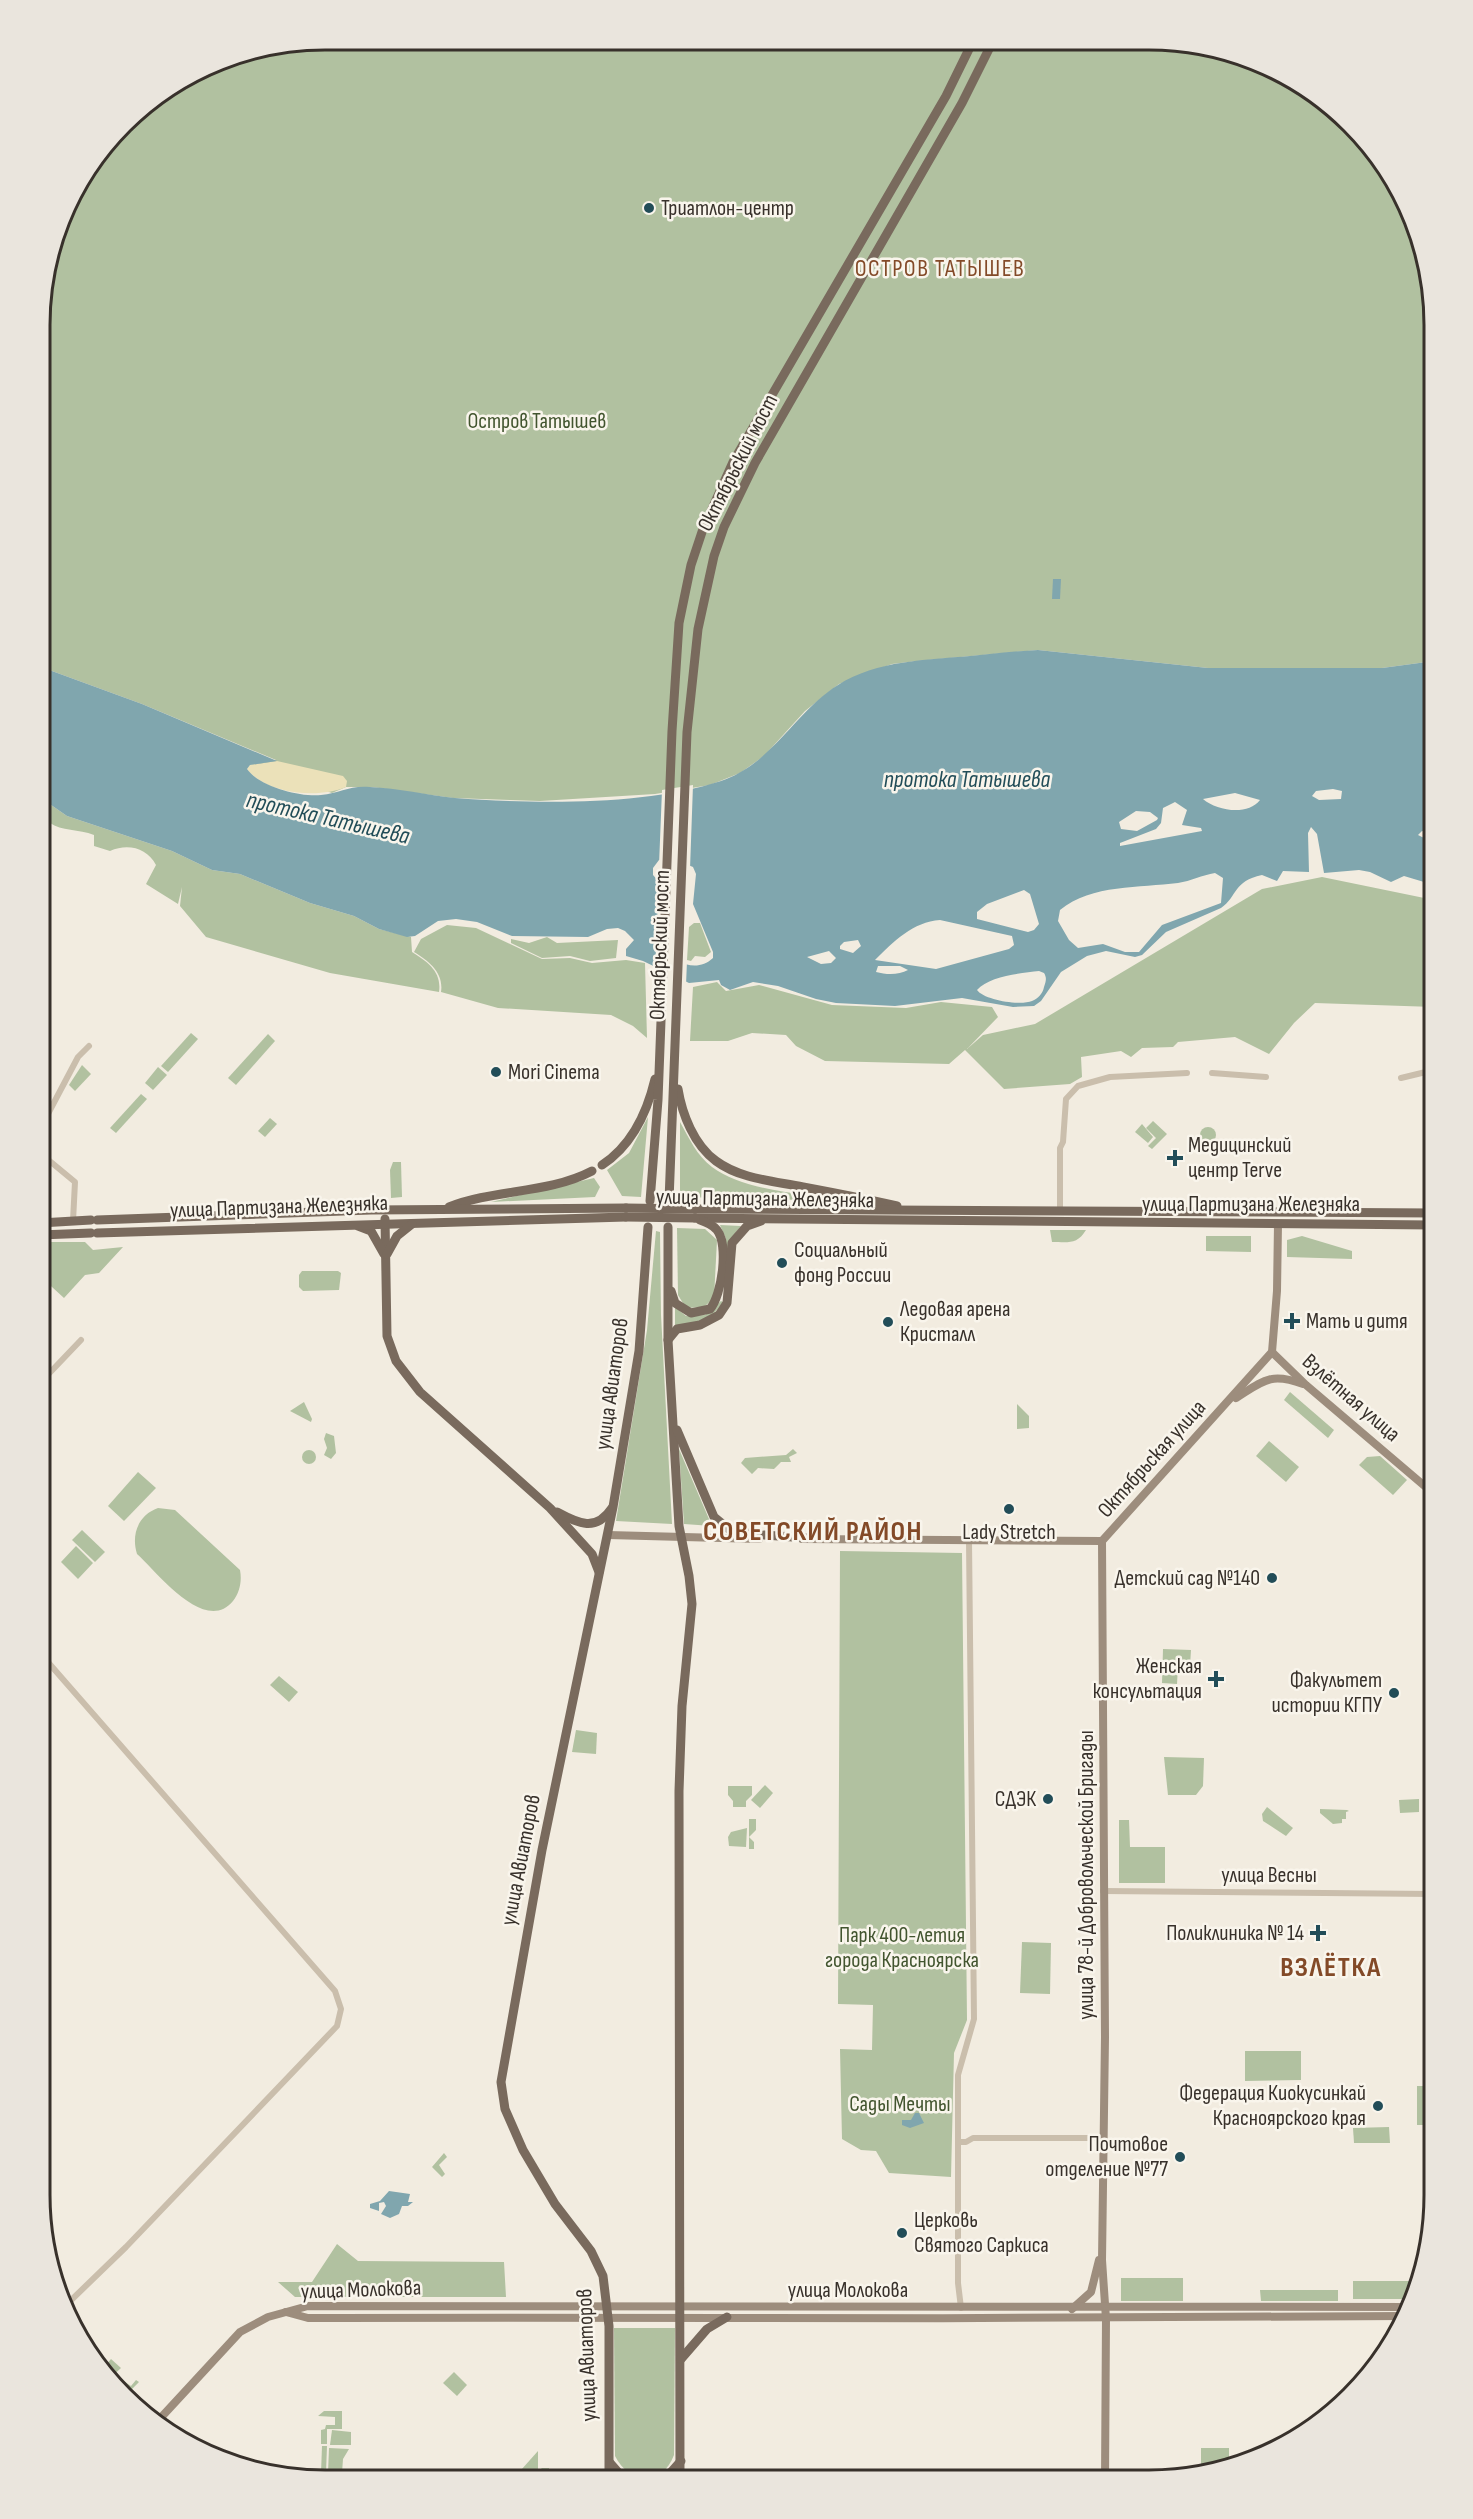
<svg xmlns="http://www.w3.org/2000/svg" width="1473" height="2519" viewBox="0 0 1473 2519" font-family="'Sofia Sans Condensed',sans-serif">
<rect width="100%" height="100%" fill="#f2ece0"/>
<g fill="#b1c1a0">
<polygon points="324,39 1186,41 1258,61 1323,98 1375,151 1412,215 1434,324 1434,661 1382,668 1208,668 1038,650 917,661 892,664 839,684 805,711 764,756 740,773 710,785 655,794 540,801 453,798 372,787 346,787 332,793 250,765 276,760 142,704 41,667 41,287 69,198 136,110 215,61"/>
<path d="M41 798 67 816 172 851 212 870 240 874 310 903 354 916 379 929 411 937 412 952C428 962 442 972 439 992L330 973 206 937 180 906 182 887 178 904 146 884 156 865C147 848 128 843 110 851L94 846V835C79 829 61 831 50 823L41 827Z"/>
<polygon points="1322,877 1434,900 1434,1007 1315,1003 1294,1023 1269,1054 1235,1037 1178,1042 1173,1047 1142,1048 1131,1057 1121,1051 1081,1057 1082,1077 1070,1084 1004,1089 965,1050 949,1064 825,1061 796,1046 786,1035 752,1033 728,1041 690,1041 693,987 717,982 726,991 759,985 832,1005 906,1008 941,1002 992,1007 998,1017 967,1049 983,1035 1035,1024 1262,889"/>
<polygon points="694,923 700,923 711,952 705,957 695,956 691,961 687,960 689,927"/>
<path d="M447 925 476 928 542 959 570 958 592 963 626 960 645 963 647 1038 633 1026 611 1015 498 1008 441 992C444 973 429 961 414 952L421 939Z"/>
<polygon points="547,937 557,943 618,940 616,958 590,961 570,956 542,958 511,943 511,939 529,943"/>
<polygon points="191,1033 198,1039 168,1072 161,1066"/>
<polygon points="268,1034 275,1041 236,1085 228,1078"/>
<polygon points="82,1065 91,1074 75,1091 69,1085"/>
<polygon points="158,1067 167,1075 153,1090 145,1083"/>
<polygon points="141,1094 147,1099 116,1133 110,1128"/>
<polygon points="648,1117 641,1197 622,1196 607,1170 629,1153"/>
<polygon points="270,1118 277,1124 265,1137 258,1131"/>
<polygon points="1153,1121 1167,1134 1152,1149 1148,1146 1156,1138 1146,1128"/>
<path d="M680 1122C689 1138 697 1156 712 1167 743 1191 807 1194 846 1201L680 1197Z"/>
<polygon points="1142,1124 1153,1137 1148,1143 1135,1132"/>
<circle cx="1208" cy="1135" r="8"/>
<polygon points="393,1162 401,1162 402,1197 391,1198 390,1170"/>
<polygon points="594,1178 600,1187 595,1197 491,1202"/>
<polygon points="720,1225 741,1226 729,1241 726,1259 726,1239"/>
<polygon points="677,1228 705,1229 717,1240 714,1298 704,1307 686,1308 678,1295"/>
<path d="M1050 1230H1086C1077 1245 1068 1242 1052 1242Z"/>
<polygon points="656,1231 660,1232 661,1315 672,1524 616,1521 647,1330"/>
<polygon points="1206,1236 1251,1236 1251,1252 1206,1251"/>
<polygon points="1302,1236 1352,1251 1352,1259 1287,1257 1287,1240"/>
<polygon points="51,1242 85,1242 93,1250 123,1247 99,1273 85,1275 64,1298 40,1276 40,1245"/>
<polygon points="302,1271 338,1271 341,1273 339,1290 303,1291 299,1287 299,1275"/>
<polygon points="721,1301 723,1302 712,1316 705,1320 675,1327 675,1307 686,1316 705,1315"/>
<polygon points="1290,1392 1334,1430 1328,1438 1284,1400"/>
<polygon points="304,1402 312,1419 311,1422 290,1411"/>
<polygon points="1017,1404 1029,1416 1029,1428 1017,1429"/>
<polygon points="326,1433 334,1436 336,1453 331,1459 324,1455 327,1448 324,1439"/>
<polygon points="1269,1441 1299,1467 1286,1482 1256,1456"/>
<polygon points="679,1449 712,1526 684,1524"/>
<polygon points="793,1449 797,1453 789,1457 791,1462 781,1462 774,1469 758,1468 752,1474 741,1463 745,1458 786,1455"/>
<circle cx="309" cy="1457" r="7"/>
<polygon points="1380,1456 1407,1480 1393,1495 1359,1465 1367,1457"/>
<polygon points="138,1472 156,1488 124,1521 108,1506"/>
<path d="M158 1508 175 1510 240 1570C242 1581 240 1592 233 1601 205 1635 158 1573 137 1554 131 1535 138 1515 158 1508Z"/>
<polygon points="82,1530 105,1552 95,1562 72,1540"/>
<polygon points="76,1546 93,1563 78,1579 61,1562"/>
<polygon points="840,1551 962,1553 967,2020 954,2053 951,2177 889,2173 876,2151 861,2150 842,2139 840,2049 872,2050 873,2005 838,2004"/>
<polygon points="1163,1649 1191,1650 1190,1666 1178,1666 1177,1684 1162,1683"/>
<polygon points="279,1676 298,1692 289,1702 270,1685"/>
<polygon points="576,1730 597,1733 596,1754 572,1752"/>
<polygon points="1164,1757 1204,1758 1203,1786 1196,1795 1168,1795"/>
<polygon points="765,1785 773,1793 760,1808 751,1800"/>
<polygon points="728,1786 752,1786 752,1795 746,1801 746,1807 733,1807 733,1801 728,1795"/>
<polygon points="1419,1799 1419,1812 1400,1813 1399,1800"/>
<polygon points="1267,1807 1293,1828 1286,1836 1263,1821 1262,1814"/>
<polygon points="1320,1809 1347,1810 1349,1811 1346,1812 1346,1819 1342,1819 1342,1823 1333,1824 1320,1813"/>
<polygon points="749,1819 756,1819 756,1830 749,1837 754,1842 754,1849 749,1849"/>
<polygon points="1119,1820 1129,1820 1130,1847 1165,1847 1165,1883 1119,1883"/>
<polygon points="747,1828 746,1847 729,1846 728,1837 731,1832"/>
<polygon points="1022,1942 1051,1943 1050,1994 1020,1993"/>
<polygon points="1245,2051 1301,2051 1301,2080 1245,2081"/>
<rect x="1417" y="2086" width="16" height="39"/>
<polygon points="1389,2127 1390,2143 1354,2143 1353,2128"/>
<polygon points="444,2153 447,2157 439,2165 445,2174 442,2177 432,2167"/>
<polygon points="337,2244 358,2261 504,2262 506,2297 295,2297 278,2282 312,2282"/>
<rect x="1121" y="2278" width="62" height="23"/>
<polygon points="1353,2281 1418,2281 1413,2299 1353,2299"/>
<polygon points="1260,2290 1338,2290 1338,2301 1261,2301"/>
<path d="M614 2328H675L674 2455C662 2487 629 2484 615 2456Z"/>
<polygon points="111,2359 121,2368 109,2379 101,2371"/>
<polygon points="454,2372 467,2385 457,2396 443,2383"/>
<polygon points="115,2375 131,2386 136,2380 139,2382 129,2392 125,2393 110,2381"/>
<polygon points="324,2411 342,2411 342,2429 327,2429 327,2444 321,2444 321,2430 325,2429 326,2425 335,2425 335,2417 318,2416"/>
<polygon points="332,2430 351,2432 351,2445 330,2445"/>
<polygon points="322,2446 327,2446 326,2473 321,2473"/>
<polygon points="329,2448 349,2449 343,2459 342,2473 328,2473"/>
<polygon points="1201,2448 1229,2448 1229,2464 1201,2470"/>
<polygon points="538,2451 538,2469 530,2477 521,2470"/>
<polygon points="542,2468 549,2468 549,2478 531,2478"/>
</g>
<path fill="#ebe1b9" d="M277 761 343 776 347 781 346 787C318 799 266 794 247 769L250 765Z"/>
<g fill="#80a6ae" fill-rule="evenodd">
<polygon points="1053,579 1061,579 1060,599 1052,599"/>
<path d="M1038 650 1208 668H1382L1434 661V833L1422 831 1418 835 1434 843V885L1404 876 1391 882 1370 872 1359 870 1324 873 1317 834 1311 827 1308 833 1309 872 1283 871 1277 881 1262 875C1233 881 1238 896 1221 908L1166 932 1142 955 1135 957 1106 951 1087 956 1061 972 1041 1001 1034 1006 1013 1007 962 998 895 1006 836 1003 816 999 778 986 753 982 730 990 721 985 719 980 689 983 643 961 626 956V949L634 940 625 931 618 928 607 929 588 937 512 936 477 922 456 919 438 921 415 936 407 937 379 929 354 916 310 903 240 874 212 870 172 851 67 816 41 798V667L142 704 277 761 250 765 247 769C260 787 300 797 321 795 340 793 350 785 370 787 398 788 427 795 455 798 534 804 645 806 721 781 772 764 795 712 838 685 877 660 927 660 970 656 993 654 1015 651 1038 650ZM1333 789 1342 791 1341 799 1319 800 1312 796 1316 791ZM1235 793 1260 800C1248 816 1217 811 1203 799ZM1175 802 1187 810 1182 825 1201 828 1202 831 1120 846V843L1156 829 1161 823 1163 808ZM1136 811 1150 812 1158 818 1157 820 1137 831 1121 829 1119 822ZM671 858 693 867 696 874 693 904 713 952V958C697 973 676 963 663 950L662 885 653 875V868L659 860ZM1215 873 1223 878 1221 903 1162 925 1139 952H1125L1103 944 1078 948 1069 940 1058 921 1060 910C1092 884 1140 888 1178 883 1191 881 1202 875 1215 873ZM1024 890 1030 894 1039 924 1034 930 1028 932 977 919V912L987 904ZM940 920 1012 936 1014 945 1009 949 936 969 875 960C894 941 913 922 940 920ZM858 940 861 946 853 953 840 949V946L844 942ZM829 951 836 958 831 963 821 964 807 957ZM878 966H900L908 970C899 975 887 975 876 972ZM1039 971 1044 973C1047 978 1046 981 1044 987 1043 993 1038 999 1032 1001 1020 1006 984 1000 977 990 989 976 1021 973 1039 971Z"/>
<polygon points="915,2113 919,2113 924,2123 910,2128 902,2125 902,2120 911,2120"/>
<polygon points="389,2191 410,2194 408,2202 413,2202 408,2206 402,2206 399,2214 390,2218 381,2214 386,2206 384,2202 379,2203 379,2211 370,2208 370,2204 380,2201"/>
</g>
<g fill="#f2ece0">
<polygon points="693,785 690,869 670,861 659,865 662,790"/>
<polygon points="659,877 665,883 666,948 675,958 687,961 686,985 655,970"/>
</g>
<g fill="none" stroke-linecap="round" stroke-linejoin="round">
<g stroke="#cabeac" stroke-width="6">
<polyline points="1212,1073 1266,1077"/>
<polyline points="1401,1078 1434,1070"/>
<polyline points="40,1129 78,1057 89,1046"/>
<polyline points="40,1153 75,1182 73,1221"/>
<polyline points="1060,1212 1060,1148 1063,1142 1066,1099 1078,1086 1110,1077 1187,1073"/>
<polyline points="40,1383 81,1340"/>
<polyline points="40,1653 335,1991 341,2009 337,2026 126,2247 63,2308"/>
<polyline points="1103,1891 1433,1894"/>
<polyline points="959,2142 966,2142 973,2138 1103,2138"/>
<polyline points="961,2308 958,2283 958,2075 974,2019 969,1540"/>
</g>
<g stroke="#9d8d7d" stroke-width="8">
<polyline points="1272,1352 1306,1385 1434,1494"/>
<path d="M1236 1398C1263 1381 1270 1372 1303 1384"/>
<polyline points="608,1535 759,1539"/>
<polyline points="802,1539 1102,1541 1272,1352 1277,1291 1278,1224"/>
<polyline points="1102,1541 1105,2037 1102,2260 1106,2319 1105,2480"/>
<polyline points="1072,2309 1091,2292 1099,2260"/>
<path d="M286 2312 308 2318H337C693 2317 1049 2320 1405 2316"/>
<polyline points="155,2424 240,2332 268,2317 308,2306 1410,2307"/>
</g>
<g stroke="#796a5d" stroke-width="9">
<path d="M678 1089C682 1114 694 1145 716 1161 740 1179 774 1181 803 1187 835 1193 866 1199 897 1206"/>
<path d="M602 1165C631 1146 647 1113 655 1079"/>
<polyline points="650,1201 658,1100 672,731 679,623 691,565 703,529 733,462 946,96 973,41"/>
<polyline points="669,1201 687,732 698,629 714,556 724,527 755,463 962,103 993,41"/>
<path d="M449 1207C494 1189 548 1194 592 1171"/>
<polyline points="695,1209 1434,1213"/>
<polyline points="695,1218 1434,1225"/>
<polyline points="385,1219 387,1336 396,1361 420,1392 550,1508 592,1554 599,1572"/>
<polyline points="97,1220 371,1210 626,1208"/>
<polyline points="40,1223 91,1220"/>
<polyline points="358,1226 371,1231 384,1254"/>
<polyline points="668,1227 668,1340 679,1526 689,1576 692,1604 682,1706 679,1791 680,2479"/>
<polyline points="97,1233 626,1217"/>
<polyline points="40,1235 91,1233"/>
<polyline points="387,1254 397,1236 412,1224"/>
<path d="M671 1291 675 1303 691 1313 710 1309C722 1295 729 1245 717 1230 713 1225 706 1222 700 1220"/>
<polyline points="668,1340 677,1329 700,1325 719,1315 727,1303 732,1243 747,1226 761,1221"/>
<polyline points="677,1430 714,1517 730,1530 759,1534"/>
<path d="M557 1512C579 1524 596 1532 612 1508"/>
<polyline points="764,1535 807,1538"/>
<polyline points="681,2359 707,2329 727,2317"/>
<polyline points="610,2463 624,2479"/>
<polyline points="609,2478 609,2326 603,2276 591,2251 555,2204 523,2150 505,2109 501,2082 542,1850 613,1507 639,1351 648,1227"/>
<polyline points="665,2479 681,2461"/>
</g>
<g stroke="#796a5d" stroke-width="9">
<polyline points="626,1208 695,1209"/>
<polyline points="626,1217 695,1218"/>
</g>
</g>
<g fill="#224d58" stroke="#f9f5ec" stroke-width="2">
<circle cx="649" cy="208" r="6"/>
<circle cx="496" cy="1072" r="6"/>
<path d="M1172 1149h6v6h6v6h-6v6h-6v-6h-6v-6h6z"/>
<circle cx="782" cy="1263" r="6"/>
<path d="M1289 1312h6v6h6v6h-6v6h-6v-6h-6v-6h6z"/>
<circle cx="888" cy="1322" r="6"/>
<circle cx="1009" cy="1509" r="6"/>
<circle cx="1272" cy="1578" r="6"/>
<path d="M1213 1670h6v6h6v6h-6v6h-6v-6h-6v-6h6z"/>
<circle cx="1394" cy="1693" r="6"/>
<circle cx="1048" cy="1799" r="6"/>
<path d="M1315 1924h6v6h6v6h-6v6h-6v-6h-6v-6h6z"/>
<circle cx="1378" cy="2106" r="6"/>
<circle cx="1180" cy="2157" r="6"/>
<circle cx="902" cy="2233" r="6"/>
</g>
<g text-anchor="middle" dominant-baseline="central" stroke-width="5" stroke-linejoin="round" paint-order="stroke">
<g font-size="22" fill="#38312b" stroke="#f9f5ec" text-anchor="start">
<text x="661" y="208">Триатлон-центр</text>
<text x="508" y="1072">Mori Cinema</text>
<text x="1188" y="1145">Медицинский<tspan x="1188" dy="25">центр Terve</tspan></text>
<text x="794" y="1250">Социальный<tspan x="794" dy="25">фонд России</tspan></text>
<text x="900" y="1309">Ледовая арена<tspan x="900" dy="25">Кристалл</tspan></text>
<text x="1306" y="1321">Мать и дитя</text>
<text x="1009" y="1532" text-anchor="middle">Lady Stretch</text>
<text x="1260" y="1578" text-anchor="end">Детский сад №140</text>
<text x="1202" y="1666" text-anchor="end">Женская<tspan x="1202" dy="25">консультация</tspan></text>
<text x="1382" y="1680" text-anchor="end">Факультет<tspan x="1382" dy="25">истории КГПУ</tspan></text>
<text x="1036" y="1799" text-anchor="end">СДЭК</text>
<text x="1304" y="1933" text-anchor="end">Поликлиника № 14</text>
<text x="1366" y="2093" text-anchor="end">Федерация Киокусинкай<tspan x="1366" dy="25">Красноярского края</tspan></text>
<text x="1168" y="2144" text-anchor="end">Почтовое<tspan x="1168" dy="25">отделение №77</tspan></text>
<text x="914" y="2220">Церковь<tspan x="914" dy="25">Святого Саркиса</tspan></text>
</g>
<g font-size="22" fill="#42552f" stroke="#f9f5ec">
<text x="537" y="421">Остров Татышев</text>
<text x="902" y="1935">Парк 400-летия<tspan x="902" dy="25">города Красноярска</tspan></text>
<text x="900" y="2104">Сады Мечты</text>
</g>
<g font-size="22" fill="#38312b" stroke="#f9f5ec">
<text transform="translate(738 463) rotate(-63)">Октябрьский мост</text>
<text transform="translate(660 945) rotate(-88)">Октябрьский мост</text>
<text transform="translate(765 1199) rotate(1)">улица Партизана Железняка</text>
<text x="1251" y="1204">улица Партизана Железняка</text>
<text transform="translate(279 1207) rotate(-2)">улица Партизана Железняка</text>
<text transform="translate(612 1384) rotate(-82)">улица Авиаторов</text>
<text transform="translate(1351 1398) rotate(41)">Взлётная улица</text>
<text transform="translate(1152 1459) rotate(-48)">Октябрьская улица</text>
<text transform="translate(521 1860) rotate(-79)">улица Авиаторов</text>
<text transform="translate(1086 1875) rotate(-90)">улица 78-й Добровольческой Бригады</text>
<text x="1269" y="1875">улица Весны</text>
<text transform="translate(361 2290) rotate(-2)">улица Молокова</text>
<text x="848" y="2290">улица Молокова</text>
<text transform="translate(587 2355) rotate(-92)">улица Авиаторов</text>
</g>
<g font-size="24" letter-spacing="1.5" fill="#834a28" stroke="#f9f5ec">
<text x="940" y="268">ОСТРОВ ТАТЫШЕВ</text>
</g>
<g font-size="24" font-style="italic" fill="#224d58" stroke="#f9f5ec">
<text x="967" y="779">протока Татышева</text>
<text transform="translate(328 818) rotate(13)">протока Татышева</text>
</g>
<g font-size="28" font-weight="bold" letter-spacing="1.5" fill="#834a28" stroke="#f9f5ec">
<text x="813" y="1531">СОВЕТСКИЙ РАЙОН</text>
<text x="1331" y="1967">ВЗЛЁТКА</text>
</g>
</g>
<path d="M0 0H1473V2519H0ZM325 50H1149A275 275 0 0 1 1424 325V2195A275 275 0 0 1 1149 2470H325A275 275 0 0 1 50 2195V325A275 275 0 0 1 325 50Z" fill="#eae5dd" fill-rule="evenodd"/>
<path fill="none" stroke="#38312b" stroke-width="3" d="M325 50H1149A275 275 0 0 1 1424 325V2195A275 275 0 0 1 1149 2470H325A275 275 0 0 1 50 2195V325A275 275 0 0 1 325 50Z"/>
</svg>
